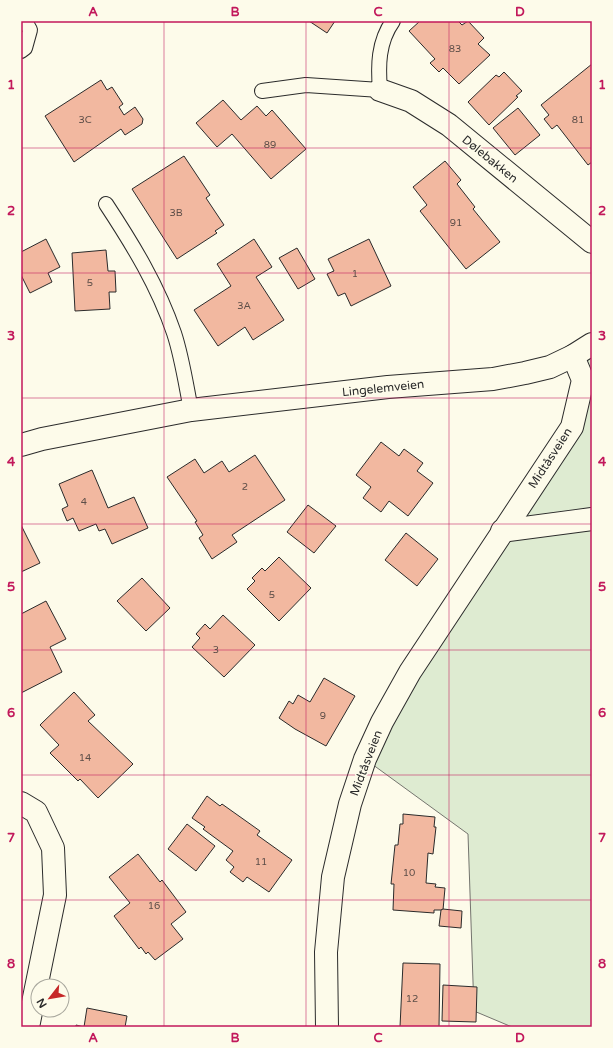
<svg xmlns="http://www.w3.org/2000/svg" width="613" height="1048" viewBox="0 0 613 1048" font-family="'Varela Round',sans-serif">
<rect width="100%" height="100%" fill="#fdfbea"/>
<polygon fill="#deebd1" stroke="#74746e" points="592,340 592,1027 512,1027 474,1011 468,834 365,759 572,427 573,356"/>
<g fill="#f2b8a0" stroke="#2b2b2b">
<polygon points="309,21 335,21 327,33"/>
<polygon points="420,21 458,21 462,25 468,21 484,38 478,44 490,55 459,84 443,68 439,72 430,63 435,59 409,31"/>
<polygon points="592,64 592,162 588,165 557,125 552,129 544,119 549,115 541,105"/>
<polygon points="504,72 522,91 516,96 518,97 489,125 468,102 496,75 499,77"/>
<polygon points="101,80 107,90 112,87 123,104 119,107 124,115 135,107 143,119 142,124 125,135 121,129 74,162 45,116"/>
<polygon points="223,100 241,120 257,106 266,116 272,110 306,149 271,179 232,134 217,147 196,123"/>
<polygon points="518,108 540,135 515,155 493,128"/>
<polygon points="184,156 210,195 206,198 224,225 215,231 217,233 177,259 132,189"/>
<polygon points="445,161 461,180 457,184 475,207 473,209 500,242 466,269 420,211 427,205 413,187"/>
<polygon points="46,239 60,267 48,273 52,282 30,293 21,275 21,252"/>
<polygon points="254,239 272,267 256,277 284,320 253,340 245,327 218,346 194,310 231,286 217,264"/>
<polygon points="369,239 391,286 351,306 345,293 338,296 327,274 334,271 328,259"/>
<polygon points="297,248 315,279 298,289 279,258"/>
<polygon points="106,250 108,271 115,271 116,292 109,292 110,309 75,311 72,253"/>
<polygon points="381,442 399,456 404,449 423,463 417,471 433,483 408,516 389,501 381,512 363,498 371,487 356,475"/>
<polygon points="255,455 285,500 232,535 237,542 212,559 199,538 203,535 195,522 197,521 167,477 195,459 204,473 222,461 229,472"/>
<polygon points="92,470 108,508 134,497 148,528 112,544 105,529 99,531 96,524 79,531 73,518 67,521 62,509 68,506 59,484"/>
<polygon points="308,505 336,526 314,553 287,532"/>
<polygon points="21,525 40,563 21,572"/>
<polygon points="406,533 438,559 417,586 385,560"/>
<polygon points="279,557 311,588 279,621 247,589 255,581 252,578 262,568 265,571"/>
<polygon points="142,578 170,608 146,631 117,601"/>
<polygon points="46,601 66,639 50,647 62,672 21,693 21,614"/>
<polygon points="223,615 255,645 224,677 192,647 200,638 196,634 205,624 210,629"/>
<polygon points="324,678 355,696 326,746 295,729 279,718 289,701 293,704 298,695 310,702"/>
<polygon points="74,692 95,715 88,721 133,764 98,798 80,779 78,781 50,753 59,745 40,725"/>
<polygon points="207,796 220,806 222,804 260,831 257,835 292,860 269,892 247,877 243,882 230,872 234,867 226,860 233,851 203,829 205,827 192,818"/>
<polygon points="403,814 435,817 434,827 436,827 433,854 428,853 426,883 436,884 435,887 445,888 443,910 434,910 434,913 393,910 394,884 391,884 395,845 398,845 400,824 403,824"/>
<polygon points="187,824 215,846 196,871 168,849"/>
<polygon points="138,854 160,882 162,880 186,912 171,924 183,939 155,960 148,952 146,954 141,947 139,949 114,916 130,903 109,877"/>
<polygon points="443,909 462,911 461,928 439,926 441,910"/>
<polygon points="403,963 440,964 439,1027 400,1027"/>
<polygon points="443,985 477,987 476,1022 442,1021"/>
<polygon points="87,1008 127,1016 125,1027 76,1027 76,1025 84,1027"/>
</g>
<g fill="none" stroke-linecap="round" stroke-linejoin="round">
<defs>
<g id="lane">
<polyline points="21,51 25,48 30,30 25,21"/>
<path d="M262 91 306 85 380 90C378 66 378 42 393 21"/>
<path d="M106 204C133 245 158 286 174 333 182 357 186 385 191 410"/>
</g>
<g id="street">
<polyline points="380,90 411,101 449,125 592,242"/>
<polyline points="502,531 592,519"/>
<polyline points="21,803 36,812 53,848 55,895 28,1027"/>
<polyline points="327,1027 326,952 333,877 350,804 365,759 382,722 410,672 572,427 583,380 573,356"/>
</g>
<polyline id="secondary" points="21,445 42,439 191,410 388,387 493,379 525,373 550,367 573,356 592,344"/>
</defs>
<use href="#lane" stroke="#2b2b2b" stroke-width="16"/>
<use href="#street" stroke="#2b2b2b" stroke-width="24"/>
<use href="#secondary" stroke="#2b2b2b" stroke-width="24"/>
<use href="#lane" stroke="#fdfbea" stroke-width="14"/>
<use href="#street" stroke="#fdfbea" stroke-width="22"/>
<use href="#secondary" stroke="#fdfbea" stroke-width="22"/>
</g>
<path fill="none" stroke="#c2185b" stroke-width="1" stroke-opacity="0.55" d="M164 21V1027M306 21V1027M449 21V1027M21 148H592M21 273H592M21 398H592M21 524H592M21 650H592M21 775H592M21 900H592"/>
<g text-anchor="middle" dominant-baseline="central" stroke-width="3" stroke-linejoin="round" paint-order="stroke">
<g font-size="10" fill="#5d4e48">
<text x="455" y="49">83</text>
<text x="85" y="120">3C</text>
<text x="578" y="120">81</text>
<text x="270" y="145">89</text>
<text x="176" y="213">3B</text>
<text x="456" y="223">91</text>
<text x="355" y="274">1</text>
<text x="90" y="283">5</text>
<text x="244" y="306">3A</text>
<text x="245" y="487">2</text>
<text x="84" y="502">4</text>
<text x="272" y="595">5</text>
<text x="216" y="650">3</text>
<text x="323" y="716">9</text>
<text x="85" y="758">14</text>
<text x="261" y="862">11</text>
<text x="409" y="873">10</text>
<text x="154" y="906">16</text>
<text x="412" y="999">12</text>
</g>
<g font-size="12" fill="#2b2b2b" stroke="#fdfbea">
<text transform="translate(490 159) rotate(39)">Dølebakken</text>
<text transform="translate(383 388) rotate(-6)">Lingelemveien</text>
<text transform="translate(550 458) rotate(-57)">Midtåsveien</text>
<text transform="translate(366 763) rotate(-69)">Midtåsveien</text>
</g>
</g>
<rect width="613" height="1048" fill="none" stroke="#fdfbea" stroke-width="44"/>
<g transform="translate(50 998) rotate(239)"><circle r="19" fill="#fdfbea" stroke="#a9a89e"/>
<path d="M0-3L7 15L0 10L-7 15Z" fill="#c62828"/>
<text y="-6" font-size="11" font-weight="bold" text-anchor="middle" fill="#2b2b2b">N</text>
</g>
<rect x="22" y="22" width="569" height="1004" fill="none" stroke="#c2185b" stroke-width="1.5"/>
<g font-size="13" text-anchor="middle" font-weight="bold" fill="#c2185b">
<text x="93" y="16">A</text>
<text x="235" y="16">B</text>
<text x="378" y="16">C</text>
<text x="520" y="16">D</text>
<text x="11" y="89">1</text>
<text x="602" y="89">1</text>
<text x="11" y="215">2</text>
<text x="602" y="215">2</text>
<text x="11" y="340">3</text>
<text x="602" y="340">3</text>
<text x="11" y="466">4</text>
<text x="602" y="466">4</text>
<text x="11" y="591">5</text>
<text x="602" y="591">5</text>
<text x="11" y="717">6</text>
<text x="602" y="717">6</text>
<text x="11" y="842">7</text>
<text x="602" y="842">7</text>
<text x="11" y="968">8</text>
<text x="602" y="968">8</text>
<text x="93" y="1042">A</text>
<text x="235" y="1042">B</text>
<text x="378" y="1042">C</text>
<text x="520" y="1042">D</text>
</g>
</svg>
